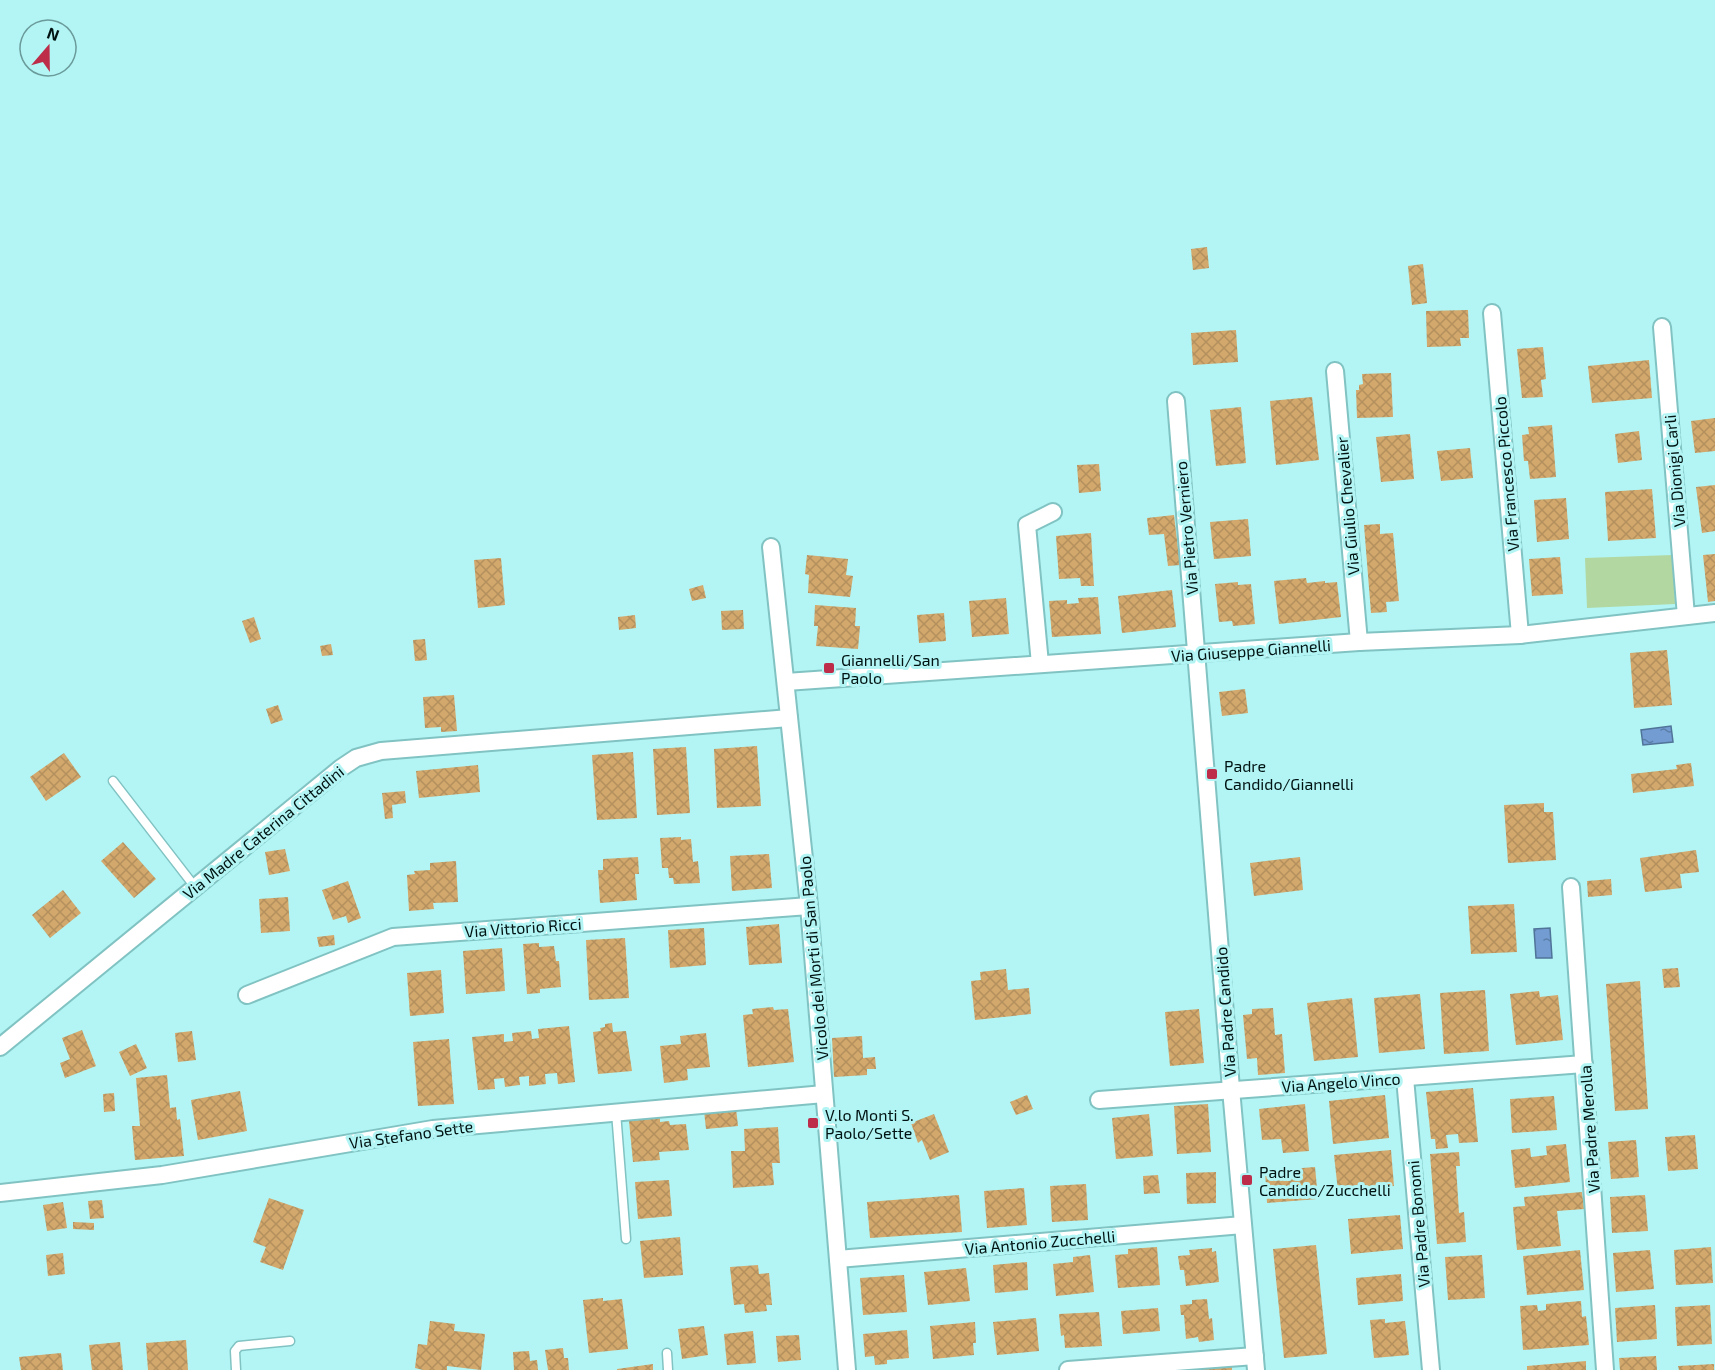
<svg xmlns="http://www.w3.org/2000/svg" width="1715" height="1370" viewBox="0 0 1715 1370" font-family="'Exo 2',sans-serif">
<defs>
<pattern id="water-ripples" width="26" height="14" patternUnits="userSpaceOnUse" patternTransform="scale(1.5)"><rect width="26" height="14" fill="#729cd2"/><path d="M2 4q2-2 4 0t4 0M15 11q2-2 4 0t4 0" fill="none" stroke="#5b7ea9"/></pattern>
<pattern id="building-cross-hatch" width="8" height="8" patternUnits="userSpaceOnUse" patternTransform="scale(1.5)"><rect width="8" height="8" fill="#d3a86c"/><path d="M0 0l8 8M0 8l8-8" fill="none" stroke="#b3905d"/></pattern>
</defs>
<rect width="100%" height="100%" fill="#b2f5f4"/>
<polygon fill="#b3d7a0" points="1673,555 1675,604 1587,608 1585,558"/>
<g fill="url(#water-ripples)" stroke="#507398" stroke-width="1.5">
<polygon points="1671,726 1673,742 1643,745 1641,730"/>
<polygon points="1550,928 1552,958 1536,958 1534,929"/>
</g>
<g fill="url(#building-cross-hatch)">
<polygon points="1207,247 1209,268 1193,270 1191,249"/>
<polygon points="1423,264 1427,303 1412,305 1408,266"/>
<polygon points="1468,310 1469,338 1460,338 1461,346 1427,347 1426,311"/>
<polygon points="1236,330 1238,362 1193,365 1191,333"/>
<polygon points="1543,347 1546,379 1541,380 1543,397 1522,398 1517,349"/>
<polygon points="1649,360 1652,398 1592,403 1588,366"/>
<polygon points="1391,373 1393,417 1357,418 1356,390 1359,390 1359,385 1363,384 1362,374"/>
<polygon points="1312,397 1319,460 1276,465 1270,401"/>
<polygon points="1241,407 1246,463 1216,466 1210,410"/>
<polygon points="1715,418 1715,451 1695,453 1691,421"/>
<polygon points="1552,425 1556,477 1530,479 1528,461 1524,461 1522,435 1529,434 1528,427"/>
<polygon points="1639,431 1642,460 1618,463 1615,434"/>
<polygon points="1410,434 1414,479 1381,482 1376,437"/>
<polygon points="1470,448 1473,478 1441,481 1437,451"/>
<polygon points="1099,464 1101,491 1079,493 1077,465"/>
<polygon points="1715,485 1715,531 1702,533 1696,487"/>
<polygon points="1652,489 1656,538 1608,541 1605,492"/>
<polygon points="1566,498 1569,539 1537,542 1534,500"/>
<polygon points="1174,515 1180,565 1168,566 1164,534 1149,535 1147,518"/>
<polygon points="1248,519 1251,556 1214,559 1210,522"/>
<polygon points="1380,524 1380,534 1393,533 1399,601 1386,602 1387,612 1371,613 1364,525"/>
<polygon points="1091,533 1094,586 1081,586 1080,578 1059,579 1056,536"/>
<polygon points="1715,554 1715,601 1708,602 1703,555"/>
<polygon points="807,555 848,559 846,575 853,576 850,597 808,593 809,575 805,574"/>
<polygon points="1560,557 1563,594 1532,596 1529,559"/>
<polygon points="501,558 505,605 478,608 474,560"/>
<polygon points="1306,578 1307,583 1325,581 1325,583 1337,582 1341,617 1279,624 1274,581"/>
<polygon points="1238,582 1238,585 1251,584 1255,624 1233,626 1232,621 1219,622 1215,584"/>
<polygon points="703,585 706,598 692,601 689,589"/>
<polygon points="1172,590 1176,627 1122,633 1118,596"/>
<polygon points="1098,597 1101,634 1052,637 1049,601 1067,600 1067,604 1079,603 1078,598"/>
<polygon points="1006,598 1009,634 972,637 969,601"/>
<polygon points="815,605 856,608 855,626 860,626 858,649 816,646 818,626 814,626"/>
<polygon points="743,610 744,629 722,630 721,611"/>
<polygon points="944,613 946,641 919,643 917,615"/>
<polygon points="635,615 636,628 619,630 618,617"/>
<polygon points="254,617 261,639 250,643 242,621"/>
<polygon points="425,639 427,660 415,661 413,640"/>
<polygon points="331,644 333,655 322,656 320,646"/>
<polygon points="1667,650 1672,705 1634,708 1630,653"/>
<polygon points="1245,689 1248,713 1222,716 1219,692"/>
<polygon points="454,695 457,731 441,732 441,727 425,728 423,697"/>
<polygon points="278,705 283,720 271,724 266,709"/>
<polygon points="757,746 761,806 717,808 714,749"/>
<polygon points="686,747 690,813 657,815 653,749"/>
<polygon points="633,752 637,818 597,820 592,755"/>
<polygon points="64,753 81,777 46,801 30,777"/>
<polygon points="1691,763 1694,786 1633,793 1631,774 1677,769 1676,765"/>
<polygon points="478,765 480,792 419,798 416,771"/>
<polygon points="405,791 406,803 392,805 393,818 385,819 382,793"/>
<polygon points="1544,803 1544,812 1553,812 1556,860 1508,863 1504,805"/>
<polygon points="681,837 681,840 691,839 693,862 698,861 700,883 674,884 673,878 669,878 668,868 662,868 660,838"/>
<polygon points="123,842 156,879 134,898 101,861"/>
<polygon points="285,849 290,871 269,875 265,852"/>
<polygon points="1696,850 1699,872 1680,874 1682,888 1645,892 1640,858"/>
<polygon points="769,854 772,888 732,891 730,856"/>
<polygon points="638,857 639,874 635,874 637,900 600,903 598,870 603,870 603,859"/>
<polygon points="1300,857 1303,890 1254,896 1250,863"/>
<polygon points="456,861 458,902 433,903 434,909 409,911 407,875 415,874 414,871 430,870 430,863"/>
<polygon points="1611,879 1612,895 1588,897 1587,881"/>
<polygon points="348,881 361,918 348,923 346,916 333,920 322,890"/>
<polygon points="63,890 81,913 50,938 32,915"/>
<polygon points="288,897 290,931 261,933 259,899"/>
<polygon points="1514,904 1517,952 1471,954 1468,906"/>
<polygon points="779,924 782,963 749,965 746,927"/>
<polygon points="704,928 706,965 670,968 668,930"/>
<polygon points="334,935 335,945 319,947 317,937"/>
<polygon points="625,938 629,998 589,1000 586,940"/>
<polygon points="539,943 539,947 554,946 556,961 559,961 561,987 540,989 540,993 527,994 523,944"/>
<polygon points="502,948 505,991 466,994 463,951"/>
<polygon points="1678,968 1680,987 1664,988 1662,969"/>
<polygon points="1006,969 1008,990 1029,988 1031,1014 975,1020 971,981 981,980 980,972"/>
<polygon points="441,970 444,1013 410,1016 407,973"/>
<polygon points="1640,981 1648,1109 1615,1111 1606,984"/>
<polygon points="1485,990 1489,1051 1444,1054 1440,993"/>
<polygon points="1539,991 1540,997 1558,995 1563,1040 1516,1045 1510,994"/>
<polygon points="1420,994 1425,1049 1379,1053 1374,998"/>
<polygon points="1352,998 1358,1057 1314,1061 1307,1003"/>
<polygon points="773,1007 774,1010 788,1009 794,1062 748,1067 743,1015 753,1014 752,1009"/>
<polygon points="1273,1008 1275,1035 1282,1034 1285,1073 1258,1075 1257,1058 1247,1059 1243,1015 1252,1014 1252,1009"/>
<polygon points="1199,1009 1204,1063 1170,1066 1165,1012"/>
<polygon points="612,1023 613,1032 626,1031 632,1071 598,1074 593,1032 601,1031 600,1028 605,1027 605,1024"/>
<polygon points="569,1026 575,1082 558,1084 557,1073 545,1074 546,1084 529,1086 529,1076 519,1077 520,1085 505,1087 504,1078 494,1079 495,1089 478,1090 472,1037 504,1034 504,1042 513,1041 512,1033 531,1031 532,1039 539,1038 538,1029"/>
<polygon points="82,1030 96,1066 65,1078 60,1063 70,1059 62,1038"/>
<polygon points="192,1031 196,1060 178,1062 175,1033"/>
<polygon points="706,1033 710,1067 687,1069 688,1080 664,1083 660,1046 681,1044 680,1036"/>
<polygon points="862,1036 863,1058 875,1057 876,1069 867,1069 867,1075 834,1077 832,1038"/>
<polygon points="449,1039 454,1104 418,1106 413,1042"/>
<polygon points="136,1044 147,1068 130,1076 119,1052"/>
<polygon points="167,1075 170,1108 176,1107 177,1120 180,1119 184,1156 135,1160 132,1126 140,1126 136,1078"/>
<polygon points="1473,1088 1478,1142 1459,1143 1458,1134 1446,1135 1448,1148 1436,1149 1435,1139 1431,1139 1426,1092"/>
<polygon points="240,1091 247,1131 198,1140 191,1100"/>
<polygon points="114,1093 115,1111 104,1112 103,1094"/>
<polygon points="1027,1095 1033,1109 1016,1115 1010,1102"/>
<polygon points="1385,1095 1389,1138 1333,1144 1329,1101"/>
<polygon points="1554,1096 1557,1130 1512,1133 1510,1099"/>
<polygon points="1208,1104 1211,1152 1177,1154 1174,1106"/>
<polygon points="1305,1104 1309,1151 1283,1153 1281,1139 1262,1140 1259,1109"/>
<polygon points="736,1108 738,1126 706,1129 704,1111"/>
<polygon points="934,1114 949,1152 930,1160 922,1140 918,1143 911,1123"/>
<polygon points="1149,1114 1153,1156 1116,1159 1112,1118"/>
<polygon points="660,1118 660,1122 669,1121 670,1125 686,1124 689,1150 659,1152 660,1160 633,1162 629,1121"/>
<polygon points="778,1127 780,1163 772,1163 774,1185 733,1188 731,1151 745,1151 744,1129"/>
<polygon points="1695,1135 1698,1169 1668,1171 1665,1137"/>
<polygon points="1636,1140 1639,1177 1611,1179 1608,1142"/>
<polygon points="1566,1144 1570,1182 1515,1188 1511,1150 1530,1148 1531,1157 1547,1155 1546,1146"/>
<polygon points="1391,1150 1394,1186 1338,1191 1334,1155"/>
<polygon points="1459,1152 1460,1166 1456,1166 1459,1213 1464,1212 1466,1242 1437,1244 1430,1154"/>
<polygon points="1315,1167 1318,1199 1267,1203 1265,1171"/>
<polygon points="1216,1172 1216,1203 1187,1204 1186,1173"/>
<polygon points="1158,1175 1160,1193 1144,1194 1143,1176"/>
<polygon points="669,1180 672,1216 638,1219 635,1182"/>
<polygon points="1086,1184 1088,1220 1052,1222 1050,1186"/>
<polygon points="1024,1188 1027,1225 987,1228 984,1191"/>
<polygon points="1582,1192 1584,1209 1557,1211 1561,1246 1517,1250 1513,1207 1525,1206 1524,1197"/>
<polygon points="959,1195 962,1232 870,1238 867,1202"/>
<polygon points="1645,1195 1648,1231 1612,1233 1610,1197"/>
<polygon points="269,1198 304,1210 283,1270 260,1262 266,1247 253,1242"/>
<polygon points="102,1200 104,1218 90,1219 88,1201"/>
<polygon points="63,1202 67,1228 47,1231 43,1205"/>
<polygon points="1400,1215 1403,1249 1351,1254 1348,1219"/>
<polygon points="73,1222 94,1223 94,1230 73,1229"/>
<polygon points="680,1237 683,1275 644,1278 640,1241"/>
<polygon points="1316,1245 1327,1354 1284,1358 1273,1249"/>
<polygon points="1157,1247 1160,1285 1118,1288 1115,1255 1128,1254 1128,1249"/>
<polygon points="1711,1247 1713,1283 1676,1285 1674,1250"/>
<polygon points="1212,1248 1212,1252 1216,1251 1219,1282 1186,1286 1184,1270 1180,1270 1178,1256 1190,1255 1189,1250"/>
<polygon points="1580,1250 1584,1290 1527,1295 1523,1256"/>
<polygon points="1650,1250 1654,1289 1616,1292 1613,1253"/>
<polygon points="63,1253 65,1274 48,1276 46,1255"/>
<polygon points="1090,1255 1094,1292 1056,1296 1053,1264 1073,1262 1073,1257"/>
<polygon points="1482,1255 1485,1298 1448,1300 1445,1257"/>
<polygon points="1027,1262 1028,1290 995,1293 993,1265"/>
<polygon points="758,1265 759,1274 769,1273 772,1305 766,1305 767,1311 745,1313 744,1304 734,1305 730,1267"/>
<polygon points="966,1268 970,1301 928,1305 924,1272"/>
<polygon points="1401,1274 1403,1301 1358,1305 1356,1278"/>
<polygon points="904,1275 907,1312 863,1315 860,1278"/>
<polygon points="603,1298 603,1301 622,1299 628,1349 589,1353 583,1300"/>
<polygon points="1207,1299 1209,1319 1212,1318 1214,1340 1199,1342 1198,1337 1186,1339 1184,1315 1181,1315 1180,1305 1192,1304 1192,1300"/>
<polygon points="1581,1301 1582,1317 1586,1316 1589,1345 1523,1350 1520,1306 1537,1305 1538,1311 1546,1310 1546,1304"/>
<polygon points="1655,1305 1657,1339 1617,1342 1615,1308"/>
<polygon points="1710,1305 1712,1344 1677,1346 1675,1307"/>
<polygon points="1158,1308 1160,1331 1123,1334 1121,1311"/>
<polygon points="1099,1312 1102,1346 1065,1348 1064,1335 1061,1336 1059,1314"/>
<polygon points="1036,1318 1039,1351 997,1355 993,1322"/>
<polygon points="1385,1319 1385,1323 1405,1321 1409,1355 1374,1358 1370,1320"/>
<polygon points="430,1321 455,1324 454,1331 485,1334 481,1370 447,1366 447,1370 423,1370 415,1368 418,1344 427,1345"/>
<polygon points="975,1322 976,1343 973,1343 974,1355 933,1359 930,1326"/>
<polygon points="704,1326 708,1355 682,1359 678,1329"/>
<polygon points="907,1330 909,1358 887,1360 887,1364 875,1365 874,1356 865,1357 863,1334"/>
<polygon points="753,1331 756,1363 727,1365 724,1334"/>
<polygon points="799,1335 801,1360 778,1362 776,1336"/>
<polygon points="186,1340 188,1370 148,1370 146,1343"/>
<polygon points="120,1342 123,1370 92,1370 89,1345"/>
<polygon points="563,1348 564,1358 568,1358 569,1370 548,1370 545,1350"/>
<polygon points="529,1351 530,1361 537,1360 538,1370 514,1370 513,1352"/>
<polygon points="61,1353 63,1370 21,1370 19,1357"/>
<polygon points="1656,1356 1657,1370 1620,1370 1619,1358"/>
<polygon points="1586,1361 1586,1370 1527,1370 1527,1366"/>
<polygon points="653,1364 653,1370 617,1370 617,1369"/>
<polygon points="1714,1364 1714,1370 1679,1370 1678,1366"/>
<polygon points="1232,1365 1232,1370 1187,1370 1187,1368"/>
</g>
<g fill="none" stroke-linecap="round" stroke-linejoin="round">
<defs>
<g id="lane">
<polyline points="113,781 195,887"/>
<polyline points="616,1112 626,1239"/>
<polyline points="667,1353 668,1370"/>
<polyline points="236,1370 235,1351 239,1346 290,1341"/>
</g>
<g id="street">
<polyline points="1492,313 1520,635"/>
<polyline points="1662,327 1686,616"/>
<polyline points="1335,371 1359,642"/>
<polyline points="1176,401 1231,1089 1256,1370"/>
<polyline points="771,547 809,906 847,1370"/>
<polyline points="1040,664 1027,525 1053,512"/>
<polyline points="786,682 1359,642 1520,635 1715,613"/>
<polyline points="1571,887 1605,1370"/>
<polyline points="247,995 393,937 809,906"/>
<polyline points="0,1047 341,768 356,758 381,751 789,718"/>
<polyline points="1405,1078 1431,1370"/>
<polyline points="1099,1100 1584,1064"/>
<polyline points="0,1193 162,1175 433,1129 824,1094"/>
<polyline points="838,1259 1243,1225"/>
<polyline points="1068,1370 1255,1356"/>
</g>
</defs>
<use href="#lane" stroke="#81c3c3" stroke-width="11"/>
<use href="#street" stroke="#81c3c3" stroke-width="20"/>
<use href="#lane" stroke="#fff" stroke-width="8"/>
<use href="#street" stroke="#fff" stroke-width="16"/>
</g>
<g fill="#bd2c49" stroke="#b2f5f4" stroke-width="2">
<rect x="823" y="662" width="12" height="12" rx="3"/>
<rect x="1206" y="768" width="12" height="12" rx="3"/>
<rect x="807" y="1117" width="12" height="12" rx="3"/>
<rect x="1241" y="1174" width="12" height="12" rx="3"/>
</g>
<g text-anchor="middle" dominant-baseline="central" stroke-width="6" stroke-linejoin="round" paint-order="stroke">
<g font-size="16" fill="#001212" stroke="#b2f5f4">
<text transform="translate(1674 471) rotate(-95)">Via Dionigi Carli</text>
<text transform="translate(1506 474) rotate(-95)">Via Francesco Piccolo</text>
<text transform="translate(1347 506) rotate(-95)">Via Giulio Chevalier</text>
<text transform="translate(1186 528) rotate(-95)">Via Pietro Verniero</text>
<text transform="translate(1251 650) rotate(-4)">Via Giuseppe Giannelli</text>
<text transform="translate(263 832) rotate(-39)">Via Madre Caterina Cittadini</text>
<text transform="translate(523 927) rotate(-4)">Via Vittorio Ricci</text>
<text transform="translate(813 958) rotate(-95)">Vicolo dei Morti di San Paolo</text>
<text transform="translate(1225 1012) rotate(-94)">Via Padre Candido</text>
<text transform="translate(1341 1082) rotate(-4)">Via Angelo Vinco</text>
<text transform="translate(1589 1129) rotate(-94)">Via Padre Merolla</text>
<text transform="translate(411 1134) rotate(-8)">Via Stefano Sette</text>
<text transform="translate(1418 1224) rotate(-95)">Via Padre Bonomi</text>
<text transform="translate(1040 1242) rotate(-5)">Via Antonio Zucchelli</text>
</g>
<g font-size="16" fill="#001212" stroke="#b2f5f4" text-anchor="start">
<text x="841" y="659">Giannelli/San<tspan x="841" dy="18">Paolo</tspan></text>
<text x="1224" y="765">Padre<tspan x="1224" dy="18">Candido/Giannelli</tspan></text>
<text x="825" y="1114">V.lo Monti S.<tspan x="825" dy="18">Paolo/Sette</tspan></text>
<text x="1259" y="1171">Padre<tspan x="1259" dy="18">Candido/Zucchelli</tspan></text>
</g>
</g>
<g transform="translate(48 48) rotate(20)"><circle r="28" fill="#b2f5f4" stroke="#6b9a9a" stroke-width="1.5"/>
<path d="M0-4.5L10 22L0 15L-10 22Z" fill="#bd2c49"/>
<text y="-9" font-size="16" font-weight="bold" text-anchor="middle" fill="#001212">N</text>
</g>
</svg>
